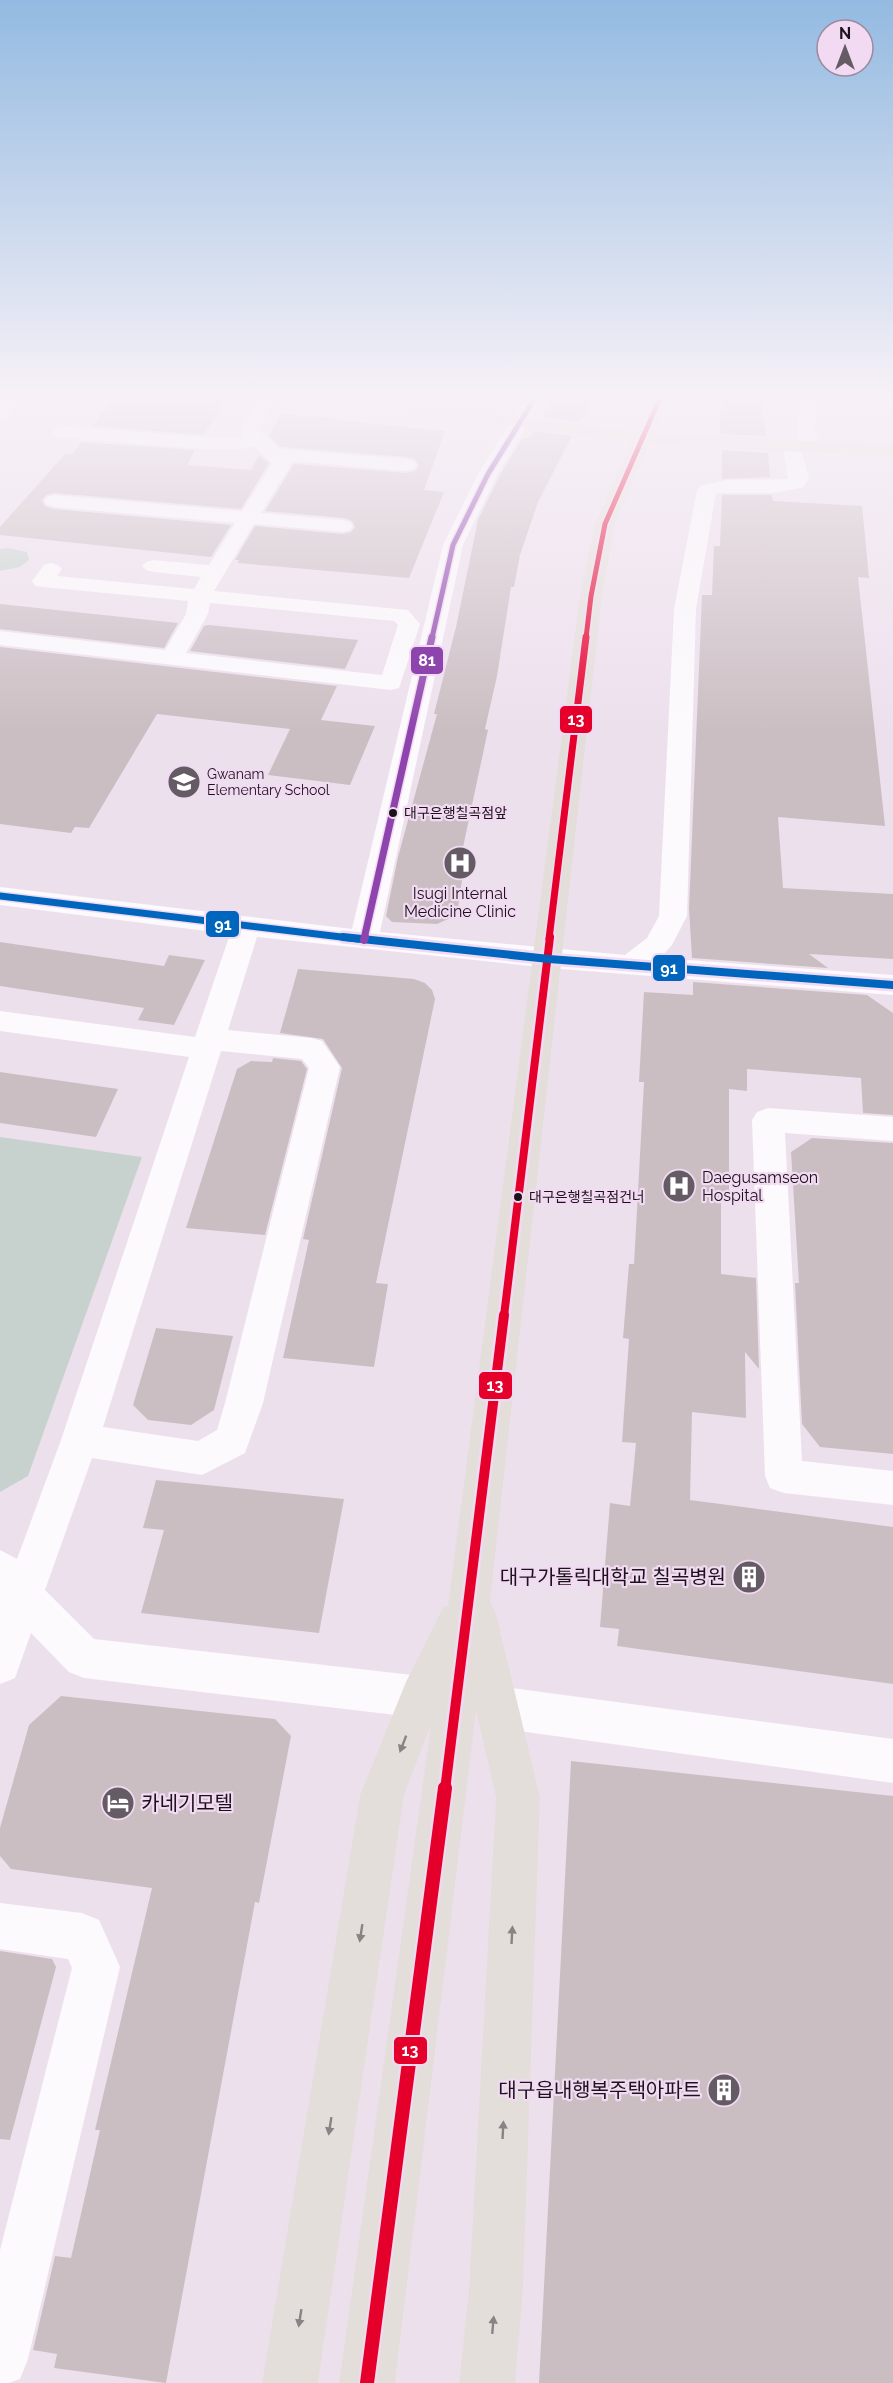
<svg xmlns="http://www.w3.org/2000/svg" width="893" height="2383" viewBox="0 0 893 2383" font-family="Raleway,'Noto Sans KR',sans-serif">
<rect width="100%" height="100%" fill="#ede0ed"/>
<g fill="#c7d2cf">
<polygon points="8,548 27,552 29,560 20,567 0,571 0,549"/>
<polygon points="0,1137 142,1157 28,1476 0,1492"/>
</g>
<g fill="#cbbec3">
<polygon points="113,398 194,398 225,400 204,435 93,426"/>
<polygon points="553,398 593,398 579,422 542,417"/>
<polygon points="727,398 761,398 766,436 721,434 719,415"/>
<polygon points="281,414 337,418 336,420 445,431 424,490 444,492 409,578 238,563 239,560 235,560 255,526 343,534 351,532 355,527 352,521 344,518 265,511 294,464 407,473 415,471 419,465 415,459 407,457 281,447 269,436"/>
<polygon points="534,431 572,436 538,502 520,555 514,587 511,587 497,676 485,729 488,730 462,852 466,852 457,915 437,924 392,922 386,916 398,857 437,714 434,714 456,627 478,520 500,475 522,439 530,437"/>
<polygon points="81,442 195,450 187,465 251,470 259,455 269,463 241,509 54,493 46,495 42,500 45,506 54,509 231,525 211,557 0,535 0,527 65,454 72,455"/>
<polygon points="722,450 768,453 770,477 722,479"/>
<polygon points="722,495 772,495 773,501 862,506 869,578 858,577 885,826 778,817 783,888 893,894 893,959 809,954 828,968 692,958 689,909 702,595 712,595 714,546 720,546"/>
<polygon points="0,604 178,623 164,648 0,629"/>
<polygon points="208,625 358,640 345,669 190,651 204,626"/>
<polygon points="0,647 337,686 321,720 375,726 350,785 268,775 290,729 157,714 89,828 75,827 71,833 0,824"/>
<polygon points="0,942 164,966 169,955 205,960 174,1025 138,1020 144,1008 0,986"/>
<polygon points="298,969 414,979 425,983 432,990 435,999 376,1283 388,1284 374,1367 283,1358 309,1240 303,1239 342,1068 323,1039 280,1033"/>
<polygon points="693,982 867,995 893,1013 893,1115 863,1113 861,1078 747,1069 747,1091 729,1089 729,1201 721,1201 721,1274 756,1278 759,1369 745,1352 746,1418 692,1412 690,1500 893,1527 893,1684 617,1646 619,1629 600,1627 610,1503 630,1506 636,1443 622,1442 629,1339 623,1338 629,1264 634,1264 644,1082 639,1082 644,992 693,995"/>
<polygon points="273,1058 301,1061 307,1069 265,1235 186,1228 237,1069 251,1061 272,1062"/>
<polygon points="0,1072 118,1089 96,1137 0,1123"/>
<polygon points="812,1138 893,1143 893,1454 820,1447 802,1424 795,1283 799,1283 791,1152"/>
<polygon points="156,1328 233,1336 214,1410 191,1425 148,1420 133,1405"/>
<polygon points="156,1480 344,1499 319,1633 141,1613 164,1530 143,1528"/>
<polygon points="61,1696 275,1719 291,1736 259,1903 255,1902 166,2383 54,2368 57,2354 33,2350 55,2256 71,2258 100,2130 95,2130 152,1888 11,1869 0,1856 0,1828 29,1725"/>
<polygon points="571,1761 893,1796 893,2383 539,2383"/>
<polygon points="0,1951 52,1959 56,1967 10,2140 0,2139"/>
</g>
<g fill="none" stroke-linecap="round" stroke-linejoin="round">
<g fill="#fcfafc" fill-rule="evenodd">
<polygon points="4,398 22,398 6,421 0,422 0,404"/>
<path d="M259 398H277L258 430 280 449 407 459 414 461 417 465 414 469 407 471 290 461 292 463 261 513 343 520 350 522 353 526 350 530 343 532 254 524 214 591 408 610 420 624 399 688 391 690 0 645V631L165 650 186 614 188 601 43 587 35 586 32 581 44 565 51 563 58 565 62 569 57 576 194 589 201 577 153 572 146 570 142 566 146 562 153 560 209 565 235 523 54 507 47 505 44 501 47 497 54 495 242 511 272 463 253 446 243 449H207L62 438 55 436 53 432 55 428 62 426 207 437H244L240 430ZM210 603 394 621 398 625 382 675 186 653 208 614Z"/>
<path d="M526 398H544L498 474 463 545 380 932 625 955 647 938 659 916 674 609 697 490 700 486 727 480 788 479 783 448 785 444H799L801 448 809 479 802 488 772 493H716L696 609 687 916 672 945 660 958 893 975V995L549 968 257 937 228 1030 311 1038 322 1041 340 1067 263 1403 245 1453 202 1475 92 1458 45 1590 94 1639 421 1676 436 1682 442 1697 436 1712 421 1718 84 1678 69 1672 31 1633 15 1678 0 1684V1550L17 1559 61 1440 189 1057 0 1031V1011L195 1037 230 934 0 905V887L352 929 443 545 478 474ZM221 1051 302 1059 309 1068 225 1403 217 1430 198 1441 103 1427Z"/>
<path d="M803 398H821L814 427 820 448 818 452H804C793 434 798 417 803 398Z"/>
<polygon points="768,1108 893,1117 893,1141 785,1133 802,1461 893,1471 893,1505 784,1493 770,1488 765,1476 752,1120 757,1112"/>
<polygon points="497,1686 893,1739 893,1783 497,1728 482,1722 476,1707 482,1692"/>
<polygon points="0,1903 82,1913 99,1920 120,1967 28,2359 20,2379 9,2383 0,2383 0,2250 72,1968 68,1959 0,1949"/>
</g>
<polygon fill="#e4dedb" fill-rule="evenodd" points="330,398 380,398 636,432 651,398 669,398 654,433 893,445 893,457 649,444 615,524 602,596 490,1601 496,1614 540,1797 523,2289 515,2383 459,2383 469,2289 496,1797 476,1711 395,2383 339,2383 431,1725 404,1795 318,2383 262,2383 360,1795 406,1682 443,1607 448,1605 580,596 595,524 631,442 339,403 333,402"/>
<defs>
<polyline id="bus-1-far4" points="586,638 591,596 605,524 660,398"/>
<polyline id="bus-1-far3" points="549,939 586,637"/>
<polyline id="bus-1-far2" points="504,1316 550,937"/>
<polyline id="bus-1-far1" points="445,1790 504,1315"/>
<polyline id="bus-1" points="367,2383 445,1788"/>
<polyline id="bus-2-far1" points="0,896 358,939"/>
<polyline id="bus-2" points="343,937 549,959 893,985"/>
<polyline id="bus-3-far2" points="432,638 453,545 488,474 535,398"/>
<polyline id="bus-3-far1" points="364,939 432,637"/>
<polyline id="bus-3" points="364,940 365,937"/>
</defs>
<use href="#bus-1-far4" stroke="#f2daf3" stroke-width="8"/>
<use href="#bus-1-far3" stroke="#f2daf3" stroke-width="10"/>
<use href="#bus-1-far2" stroke="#f2daf3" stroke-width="13"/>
<use href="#bus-1-far1" stroke="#f2daf3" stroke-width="15"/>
<use href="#bus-1" stroke="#f2daf3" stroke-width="18"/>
<use href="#bus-2-far1" stroke="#f2daf3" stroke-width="10"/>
<use href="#bus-2" stroke="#f2daf3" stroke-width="13"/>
<use href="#bus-3-far2" stroke="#f2daf3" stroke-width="8"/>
<use href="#bus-3-far1" stroke="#f2daf3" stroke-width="10"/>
<use href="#bus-3" stroke="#f2daf3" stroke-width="13"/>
<use href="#bus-1-far4" stroke="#e4002b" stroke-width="5"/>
<use href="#bus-1-far3" stroke="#e4002b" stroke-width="7"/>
<use href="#bus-1-far2" stroke="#e4002b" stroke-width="8"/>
<use href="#bus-1-far1" stroke="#e4002b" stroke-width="10"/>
<use href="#bus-1" stroke="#e4002b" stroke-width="14"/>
<use href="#bus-2-far1" stroke="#0065bd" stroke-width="7"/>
<use href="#bus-2" stroke="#0065bd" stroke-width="8"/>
<use href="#bus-3-far2" stroke="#8e44ad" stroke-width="5"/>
<use href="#bus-3-far1" stroke="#8e44ad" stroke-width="7"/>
<use href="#bus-3" stroke="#8e44ad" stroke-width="8"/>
</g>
<defs><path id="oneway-solid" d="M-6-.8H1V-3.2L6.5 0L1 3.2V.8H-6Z" transform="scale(1.5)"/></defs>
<g fill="#8a8385">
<use href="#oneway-solid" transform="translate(403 1744) rotate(111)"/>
<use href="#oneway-solid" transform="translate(361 1933) rotate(99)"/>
<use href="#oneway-solid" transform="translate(512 1935) rotate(-87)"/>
<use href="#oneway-solid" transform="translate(330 2126) rotate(99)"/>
<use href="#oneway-solid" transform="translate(503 2130) rotate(-87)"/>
<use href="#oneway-solid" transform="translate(300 2318) rotate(99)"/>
<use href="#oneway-solid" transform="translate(493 2325) rotate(-85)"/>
</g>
<linearGradient id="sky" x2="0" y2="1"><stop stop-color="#93bae1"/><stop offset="0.54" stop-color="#f7f1f7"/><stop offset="1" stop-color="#f7f1f7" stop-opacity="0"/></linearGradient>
<rect width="893" height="732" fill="url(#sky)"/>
<defs>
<symbol id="school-disc" viewBox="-11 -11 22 22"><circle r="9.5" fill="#645b64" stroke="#f2daf3"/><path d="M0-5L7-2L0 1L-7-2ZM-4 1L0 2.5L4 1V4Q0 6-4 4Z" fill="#fff"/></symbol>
<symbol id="hospital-disc" viewBox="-11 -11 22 22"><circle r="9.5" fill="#645b64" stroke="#f2daf3"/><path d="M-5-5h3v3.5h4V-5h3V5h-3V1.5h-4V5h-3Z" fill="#fff"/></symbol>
<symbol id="building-disc" viewBox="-11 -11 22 22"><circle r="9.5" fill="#645b64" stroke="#f2daf3"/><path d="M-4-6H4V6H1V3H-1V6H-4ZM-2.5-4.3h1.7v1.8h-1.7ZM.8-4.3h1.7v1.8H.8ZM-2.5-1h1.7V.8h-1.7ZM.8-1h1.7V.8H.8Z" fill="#fff"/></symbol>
<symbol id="hotel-disc" viewBox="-11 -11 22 22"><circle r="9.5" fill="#645b64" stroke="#f2daf3"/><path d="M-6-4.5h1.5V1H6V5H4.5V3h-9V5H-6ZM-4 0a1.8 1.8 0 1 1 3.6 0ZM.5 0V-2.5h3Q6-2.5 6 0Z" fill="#fff"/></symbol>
</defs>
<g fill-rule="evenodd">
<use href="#school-disc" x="165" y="763" width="38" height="38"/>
<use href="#hospital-disc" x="441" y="844" width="38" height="38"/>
<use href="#hospital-disc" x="660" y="1167" width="38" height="38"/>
<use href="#building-disc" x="730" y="1558" width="38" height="38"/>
<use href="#hotel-disc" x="99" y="1784" width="38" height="38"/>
<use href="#building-disc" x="705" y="2071" width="38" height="38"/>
</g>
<g fill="#1b131b" stroke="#f2daf3" stroke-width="2">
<circle cx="393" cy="813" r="5"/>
<circle cx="518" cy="1197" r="5"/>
</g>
<g text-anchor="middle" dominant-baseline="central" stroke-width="4.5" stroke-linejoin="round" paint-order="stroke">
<g font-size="14" fill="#1b131b" stroke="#f2daf3" text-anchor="start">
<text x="207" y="774">Gwanam<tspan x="207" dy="16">Elementary School</tspan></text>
</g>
<g font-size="14" fill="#1b131b" stroke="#f2daf3" text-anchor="start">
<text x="404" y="813">대구은행칠곡점앞</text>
<text x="529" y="1197">대구은행칠곡점건너</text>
</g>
<g font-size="16" fill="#1b131b" stroke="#f2daf3">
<text x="460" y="893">Isugi Internal<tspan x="460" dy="18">Medicine Clinic</tspan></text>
<text x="702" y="1177" text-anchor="start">Daegusamseon<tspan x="702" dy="18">Hospital</tspan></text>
</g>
<g font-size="20" fill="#1b131b" stroke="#f2daf3" text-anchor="end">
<text x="726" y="1577">대구가톨릭대학교 칠곡병원</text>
<text x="141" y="1803" text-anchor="start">카네기모텔</text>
<text x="701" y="2090">대구읍내행복주택아파트</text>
</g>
</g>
<g stroke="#f2daf3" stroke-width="2">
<rect x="410" y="646" width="34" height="29" rx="6" fill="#8e44ad"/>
<rect x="559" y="705" width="34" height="29" rx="6" fill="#e4002b"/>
<rect x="205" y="910" width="35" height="28" rx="6" fill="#0065bd"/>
<rect x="652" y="954" width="34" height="28" rx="6" fill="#0065bd"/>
<rect x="478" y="1371" width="35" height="29" rx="6" fill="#e4002b"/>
<rect x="393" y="2036" width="35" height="29" rx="6" fill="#e4002b"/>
</g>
<g font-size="16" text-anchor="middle" font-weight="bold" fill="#fff">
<text x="427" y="666">81</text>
<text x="576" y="725">13</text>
<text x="223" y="930">91</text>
<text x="669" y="974">91</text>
<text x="495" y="1391">13</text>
<text x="410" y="2056">13</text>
</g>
<g transform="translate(845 48)"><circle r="28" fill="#f2daf3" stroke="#9c8a9d" stroke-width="1.5"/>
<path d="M0-4.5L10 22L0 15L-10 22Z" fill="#645b64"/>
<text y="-9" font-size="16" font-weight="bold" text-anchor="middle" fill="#1b131b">N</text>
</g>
</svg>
